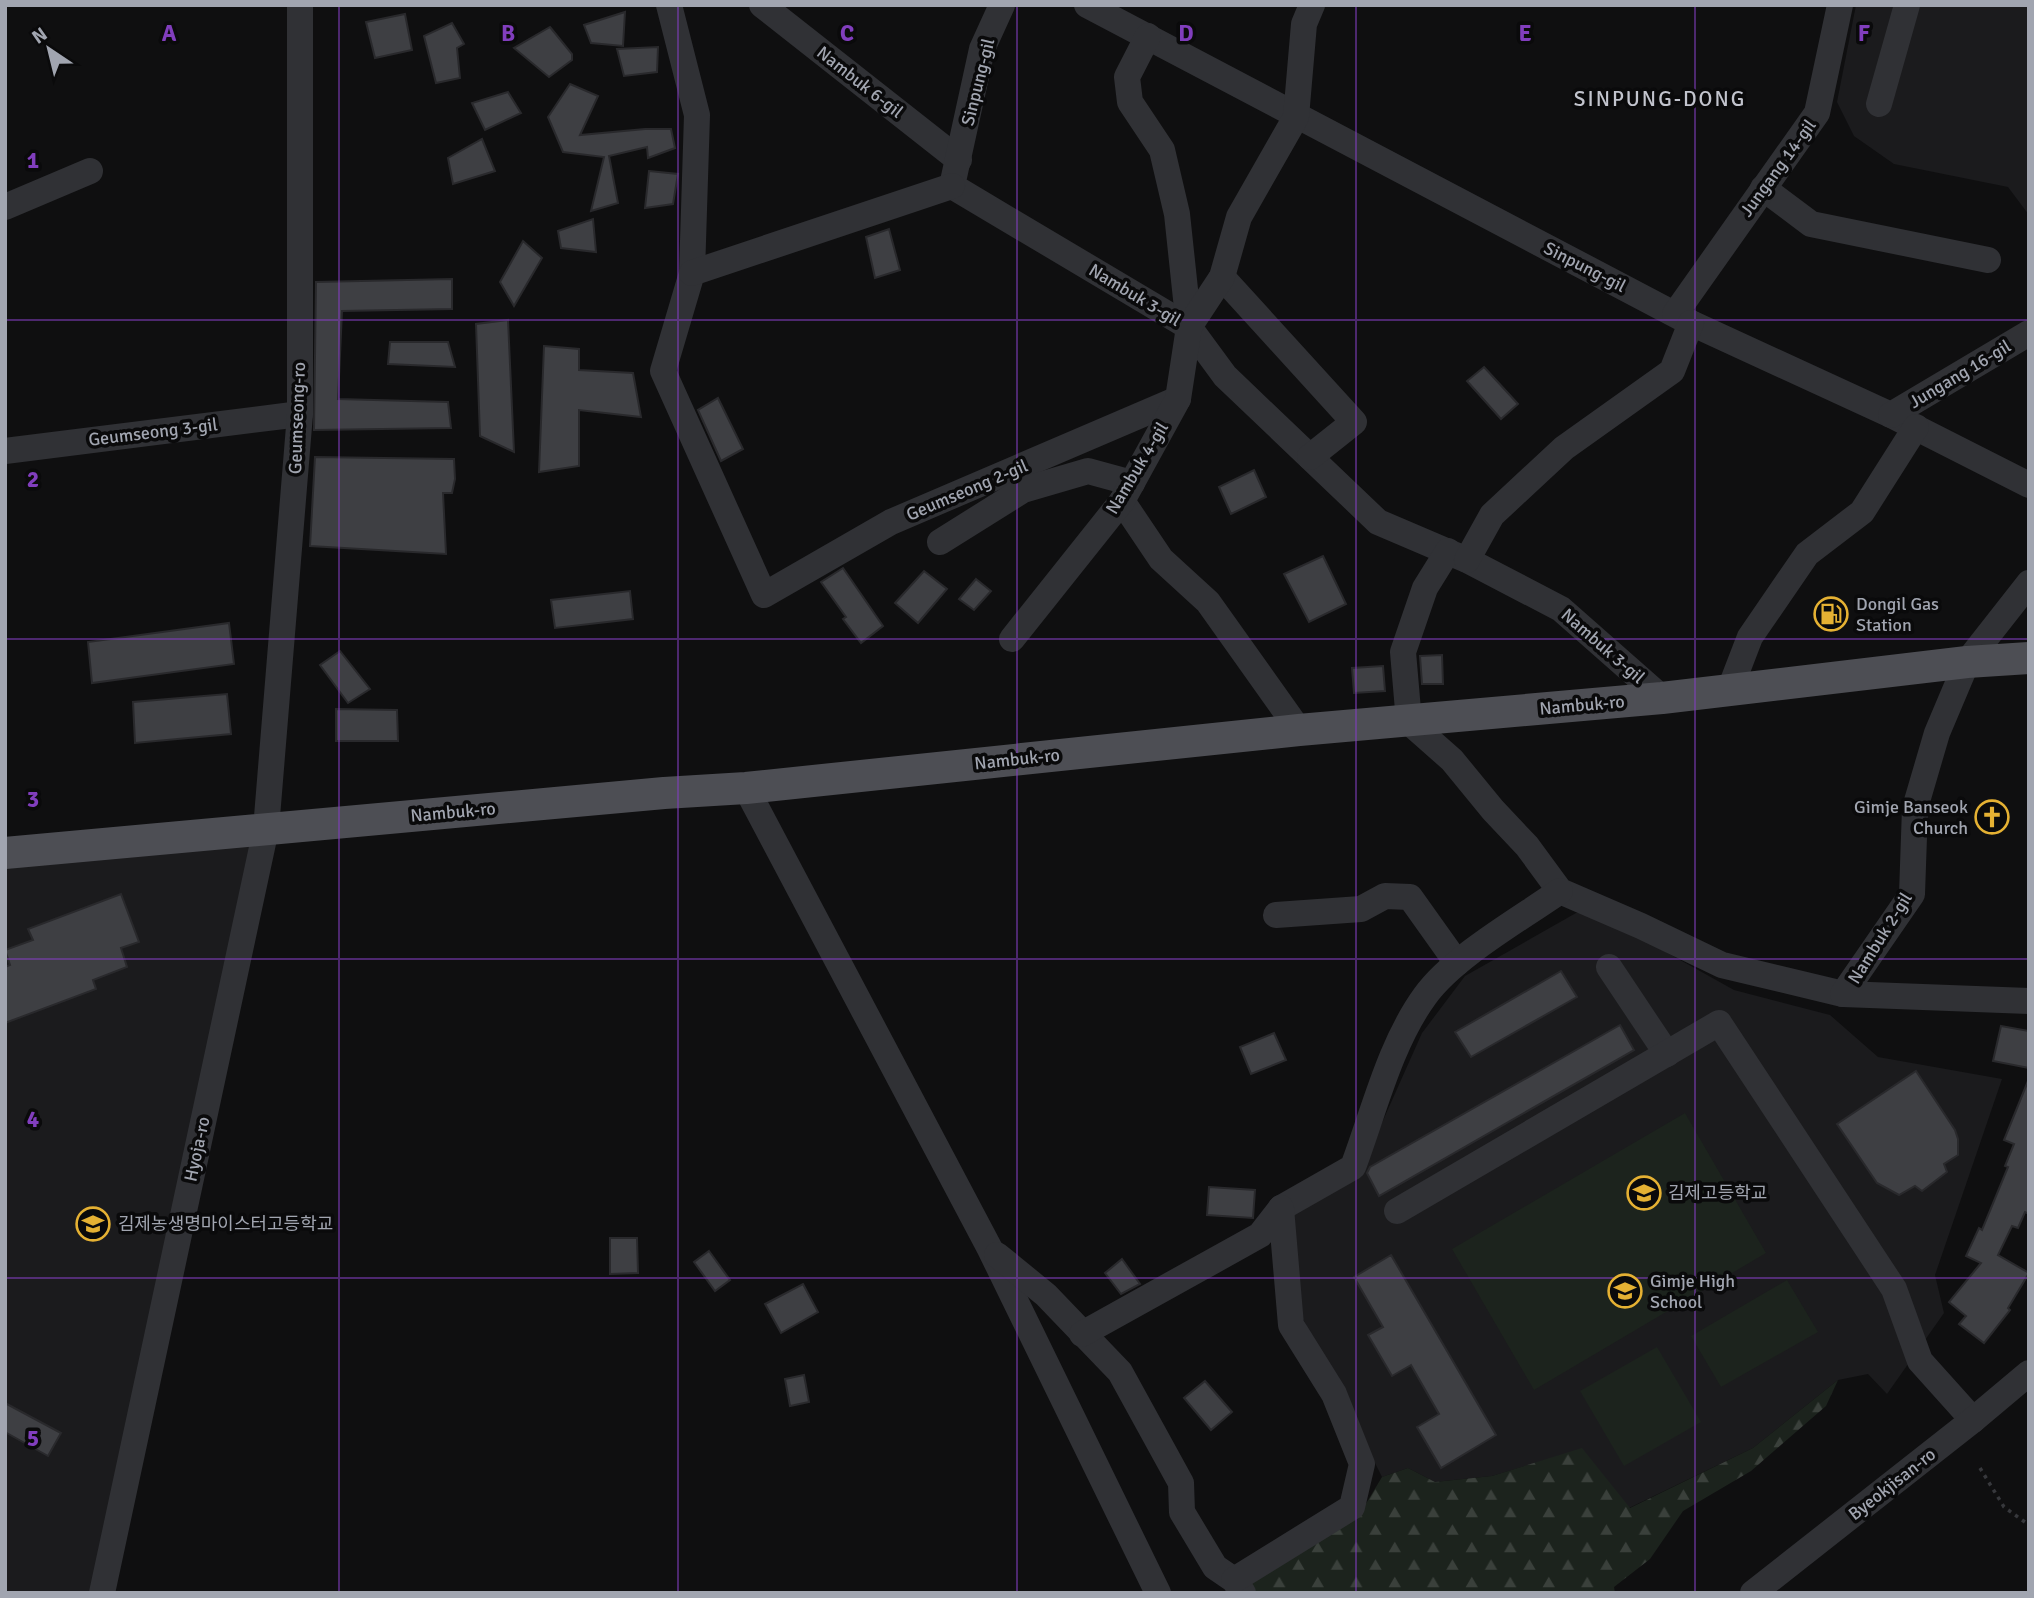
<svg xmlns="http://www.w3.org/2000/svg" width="2034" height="1598" viewBox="0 0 2034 1598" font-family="Signika,'Noto Sans KR',sans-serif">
<defs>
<pattern id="forest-firs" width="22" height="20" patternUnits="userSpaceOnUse" patternTransform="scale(1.75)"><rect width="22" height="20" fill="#1c231d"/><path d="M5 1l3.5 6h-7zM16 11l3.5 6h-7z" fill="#3a403b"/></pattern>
</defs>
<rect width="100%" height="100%" fill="#0f0f10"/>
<g fill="#1b1b1d">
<polygon points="1856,5 2029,5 2029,215 2008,187 1894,164 1854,136 1837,102"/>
<polygon points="266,830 102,1593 5,1593 5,855"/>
<polygon points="1594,912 1734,990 1830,1015 1878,1057 2002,1079 1935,1275 1944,1313 1887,1394 1868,1374 1838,1380 1753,1448 1629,1508 1582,1449 1492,1476 1435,1482 1408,1468 1382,1477 1296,1305 1291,1215 1360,1172 1422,1033 1465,976 1576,913"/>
</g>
<g fill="#1c231d">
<polygon points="1685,1113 1766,1253 1534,1390 1452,1249"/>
<polygon points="1787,1280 1818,1332 1721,1387 1691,1336"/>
<polygon points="1657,1347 1701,1422 1624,1466 1580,1391"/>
</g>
<polygon fill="url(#forest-firs)" points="1838,1380 1826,1406 1751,1471 1683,1511 1650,1559 1614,1587 1615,1593 1246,1593 1242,1583 1364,1507 1382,1477 1408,1468 1435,1482 1492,1476 1582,1448 1630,1508 1753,1448"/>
<g fill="#3e3f43" stroke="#29292c" stroke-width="2">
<polygon points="625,12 623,46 591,43 584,25"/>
<polygon points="405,14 412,50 375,58 366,22"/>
<polygon points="452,23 464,44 457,48 460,78 436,83 424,36"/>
<polygon points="550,27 572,54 572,60 549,77 514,48"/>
<polygon points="658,47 657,72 624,76 617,49"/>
<polygon points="570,84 598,96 580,135 645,129 671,129 675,148 648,158 647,147 609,156 618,203 591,211 604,157 563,152 548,117"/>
<polygon points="508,92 521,113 485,130 472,103"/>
<polygon points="482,139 495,171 453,184 448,158"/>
<polygon points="649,171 678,174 673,204 645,208"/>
<polygon points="593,219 596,252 561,248 558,231"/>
<polygon points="889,229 900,270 875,278 866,237"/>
<polygon points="523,241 542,258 514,306 500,282"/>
<polygon points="452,279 452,309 342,311 338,399 448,402 451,428 314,430 316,282"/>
<polygon points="508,320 514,452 480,436 476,324"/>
<polygon points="390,342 448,342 455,367 388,364"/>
<polygon points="544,346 579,349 579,370 633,373 641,417 579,410 579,466 539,472"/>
<polygon points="1484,367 1518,404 1501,419 1467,381"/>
<polygon points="718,398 743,449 721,461 698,410"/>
<polygon points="315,457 454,459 455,479 452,493 443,493 446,554 310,546"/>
<polygon points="1254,470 1266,497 1231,514 1219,487"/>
<polygon points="1323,556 1346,604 1309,622 1284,574"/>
<polygon points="843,568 883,626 861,643 843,619 846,617 821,582"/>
<polygon points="924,571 947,589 918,623 895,603"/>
<polygon points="976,579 991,591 974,610 959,599"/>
<polygon points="630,591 633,619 555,628 551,600"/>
<polygon points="229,623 234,664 92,683 88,642"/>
<polygon points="340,651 370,689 348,703 320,665"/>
<polygon points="1442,655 1443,684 1422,684 1420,656"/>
<polygon points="1383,666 1385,691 1354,693 1352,668"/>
<polygon points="227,694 231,734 135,743 133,702"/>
<polygon points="336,709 397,710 398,741 336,741"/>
<polygon points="121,894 139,942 121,948 127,967 93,980 96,989 5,1023 5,967 10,965 5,950 33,940 28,929"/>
<polygon points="1561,971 1577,997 1471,1057 1455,1032"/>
<polygon points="1620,1025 1634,1050 1379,1196 1367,1173 1370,1167"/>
<polygon points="2001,1026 2029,1031 2029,1068 1993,1061"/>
<polygon points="1274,1033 1286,1060 1251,1074 1240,1047"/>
<polygon points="1916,1071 1955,1130 1958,1139 1958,1155 1944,1164 1947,1172 1922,1191 1915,1186 1899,1195 1877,1183 1837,1124"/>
<polygon points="2028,1081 2029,1214 2025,1212 2018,1228 2012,1226 1998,1255 2029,1273 2008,1308 2010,1310 1984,1343 1959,1324 1966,1316 1949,1302 1981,1263 1966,1256 1979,1228 1982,1230 2008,1167 2005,1166 2014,1144 2004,1140"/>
<polygon points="1209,1187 1255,1190 1253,1218 1207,1215"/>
<polygon points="610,1238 637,1238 638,1273 610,1274"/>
<polygon points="709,1251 730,1280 715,1291 694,1262"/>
<polygon points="1391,1255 1496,1435 1441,1468 1417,1427 1439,1414 1411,1365 1392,1376 1368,1335 1383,1327 1354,1277"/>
<polygon points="1122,1259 1140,1284 1121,1294 1105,1273"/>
<polygon points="803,1284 818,1312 781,1333 765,1304"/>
<polygon points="804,1375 809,1402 790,1406 785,1379"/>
<polygon points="1205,1381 1232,1412 1211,1430 1184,1398"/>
<polygon points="5,1403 61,1433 48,1456 5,1432"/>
</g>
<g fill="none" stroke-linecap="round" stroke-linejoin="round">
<polyline stroke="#37383c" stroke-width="3.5" stroke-dasharray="3.5 5" stroke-linecap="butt" points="1980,1468 2004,1507 2029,1525"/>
<g stroke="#303135" stroke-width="26">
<polyline points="669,5 697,115 692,273 663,371 764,595 891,522 1178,399"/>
<polyline points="762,5 959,160"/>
<polyline points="1002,5 982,49 952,186 1189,327 1225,376 1378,522 1467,560 1561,609 1662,698"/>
<polyline points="1087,5 1691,323 1891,415 2029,485"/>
<polyline points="1148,36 1127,77 1130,102 1162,150 1177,214 1189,327"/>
<polyline points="1879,104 1907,5"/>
<polyline points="1763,188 1811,224 1988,260"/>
<polyline points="5,207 90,171"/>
<polyline points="692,273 952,186"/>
<polyline points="1222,277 1354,422 1310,457"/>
<polyline points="1675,314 1817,113 1840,5"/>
<polyline points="1891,415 2029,333"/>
<polyline points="5,451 300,414"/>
<polyline points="1122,501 1161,559 1208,602 1299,730"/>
<polyline points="940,542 1023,490 1088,471 1132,483"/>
<polyline points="1448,551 1425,588 1403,652 1409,722 1452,760 1493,810 1527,846 1560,891 1641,926 1722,965 1843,994"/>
<polyline points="1467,560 1492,515 1564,448 1672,371 1691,323"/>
<polyline points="2029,583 1967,662 1937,733 1915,808 1912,894 1843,994 2029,1001"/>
<polyline points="1012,639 1122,501 1178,399 1189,327 1222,277 1239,217 1296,117 1304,24 1312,5"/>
<polyline points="1730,689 1750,637 1807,554 1862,512 1916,427"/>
<polyline points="746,788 990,1249 1158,1593"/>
<polyline points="1276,915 1361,909 1385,896 1410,897 1457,963"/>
<polyline points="1609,967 1667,1054"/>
<path d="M1281 1208 1353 1167C1374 1111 1390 1044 1425 996 1453 957 1520 919 1560 891"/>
<polyline points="1397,1211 1719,1023 1894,1289 1920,1361 1973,1420"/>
<polyline points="997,1255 1046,1295 1120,1372 1181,1483 1182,1512 1215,1567 1234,1580 1243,1593"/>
<polyline points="1082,1334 1260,1235 1281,1208 1291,1325 1334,1394 1362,1464 1352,1507 1234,1580"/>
<polyline points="102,1593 266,829 300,414 300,5"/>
<polyline points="1753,1593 1973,1420 2029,1373"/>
</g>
<polyline stroke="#4d4e54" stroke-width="32" points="5,853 664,793 746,788 1299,730 1662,698 1967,662 2029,658"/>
</g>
<path fill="none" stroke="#813ebd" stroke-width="2" stroke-opacity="0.55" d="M339 5V1593M678 5V1593M1017 5V1593M1356 5V1593M1695 5V1593M5 320H2029M5 639H2029M5 959H2029M5 1278H2029"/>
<defs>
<symbol id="fuel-ring" viewBox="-11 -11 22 22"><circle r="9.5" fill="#0a0a0b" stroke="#e5b133" stroke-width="1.5"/><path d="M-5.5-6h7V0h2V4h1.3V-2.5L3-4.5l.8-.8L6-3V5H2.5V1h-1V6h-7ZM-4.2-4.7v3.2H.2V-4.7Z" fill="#e5b133"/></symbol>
<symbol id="church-ring" viewBox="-11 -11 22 22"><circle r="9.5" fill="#0a0a0b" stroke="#e5b133" stroke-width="1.5"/><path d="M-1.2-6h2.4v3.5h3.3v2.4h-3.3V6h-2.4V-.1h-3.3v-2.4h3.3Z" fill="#e5b133"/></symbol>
<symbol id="school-ring" viewBox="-11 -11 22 22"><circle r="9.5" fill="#0a0a0b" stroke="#e5b133" stroke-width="1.5"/><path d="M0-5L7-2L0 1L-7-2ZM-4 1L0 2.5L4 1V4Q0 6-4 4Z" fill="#e5b133"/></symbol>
</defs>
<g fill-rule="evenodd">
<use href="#fuel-ring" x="1812" y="595" width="38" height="38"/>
<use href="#church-ring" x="1973" y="798" width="38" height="38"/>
<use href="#school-ring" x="1625" y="1174" width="38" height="38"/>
<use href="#school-ring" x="74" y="1205" width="38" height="38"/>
<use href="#school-ring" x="1606" y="1272" width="38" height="38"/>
</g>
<g text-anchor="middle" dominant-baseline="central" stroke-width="7" stroke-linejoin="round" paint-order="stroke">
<g font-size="18" fill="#a1a5b0" stroke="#0a0a0b">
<text transform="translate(860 82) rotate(38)">Nambuk 6-gil</text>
<text transform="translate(978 82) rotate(-76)">Sinpung-gil</text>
<text transform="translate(1778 168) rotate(-54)">Jungang 14-gil</text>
<text transform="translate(1585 267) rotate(27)">Sinpung-gil</text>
<text transform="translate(1135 295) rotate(31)">Nambuk 3-gil</text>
<text transform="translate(1960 374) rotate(-31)">Jungang 16-gil</text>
<text transform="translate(297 418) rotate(-88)">Geumseong-ro</text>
<text transform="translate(153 432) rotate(-7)">Geumseong 3-gil</text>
<text transform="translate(1137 468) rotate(-59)">Nambuk 4-gil</text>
<text transform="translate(967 490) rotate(-23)">Geumseong 2-gil</text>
<text transform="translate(1603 646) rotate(41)">Nambuk 3-gil</text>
<text transform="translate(1582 705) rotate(-5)">Nambuk-ro</text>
<text transform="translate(1017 759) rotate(-6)">Nambuk-ro</text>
<text transform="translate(453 812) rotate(-5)">Nambuk-ro</text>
<text transform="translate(1880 938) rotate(-58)">Nambuk 2-gil</text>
<text transform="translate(197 1149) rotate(-78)">Hyoja-ro</text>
<text transform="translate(1892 1484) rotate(-38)">Byeokjisan-ro</text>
</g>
<g font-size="18" fill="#a1a5b0" stroke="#0a0a0b" text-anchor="start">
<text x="1856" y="604">Dongil Gas<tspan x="1856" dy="21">Station</tspan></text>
<text x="1968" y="807" text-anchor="end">Gimje Banseok<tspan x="1968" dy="21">Church</tspan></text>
<text x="1668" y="1193">김제고등학교</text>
<text x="118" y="1224">김제농생명마이스터고등학교</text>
<text x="1650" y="1281">Gimje High<tspan x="1650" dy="21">School</tspan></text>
</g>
<g font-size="21" letter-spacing="2" fill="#c2c4cd" stroke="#0a0a0b">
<text x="1660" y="99">SINPUNG-DONG</text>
</g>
</g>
<g font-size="23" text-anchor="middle" font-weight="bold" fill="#813ebd" stroke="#0a0a0b" stroke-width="7" stroke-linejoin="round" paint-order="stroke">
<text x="169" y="41">A</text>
<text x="508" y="41">B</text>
<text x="847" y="41">C</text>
<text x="1186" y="41">D</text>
<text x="1525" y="41">E</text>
<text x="1864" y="41">F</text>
<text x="33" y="168">1</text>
<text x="33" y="487">2</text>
<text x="33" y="807">3</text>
<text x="33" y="1127">4</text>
<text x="33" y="1446">5</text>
</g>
<rect width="2034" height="1598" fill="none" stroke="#a1a5b0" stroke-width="14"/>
<g transform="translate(49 49) rotate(325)" stroke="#0a0a0b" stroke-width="5" paint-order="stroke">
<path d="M0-5L12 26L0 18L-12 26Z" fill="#a1a5b0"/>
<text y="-10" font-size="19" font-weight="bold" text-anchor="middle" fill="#a1a5b0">N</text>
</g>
</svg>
